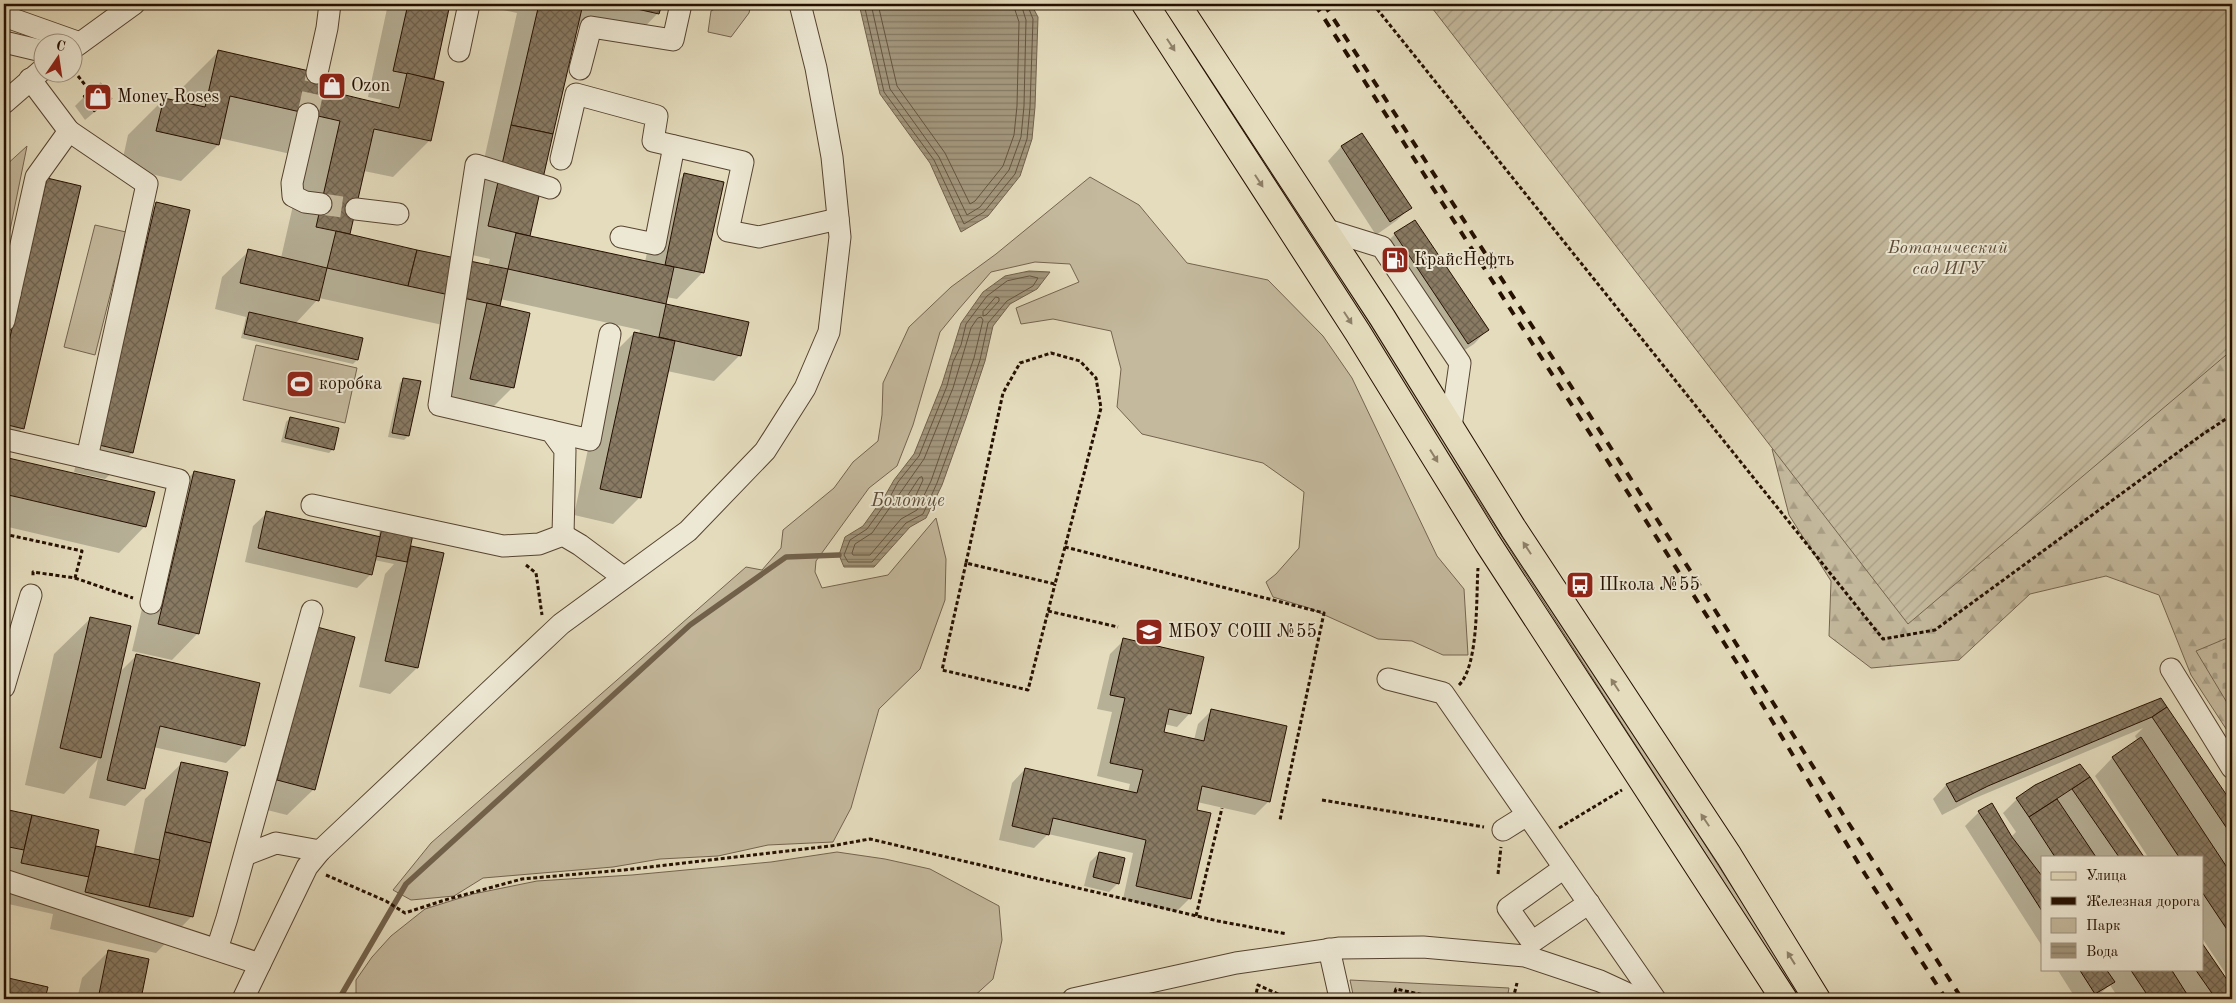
<svg xmlns="http://www.w3.org/2000/svg" width="2236" height="1003" viewBox="0 0 2236 1003" font-family="'Old Standard TT',serif">
<defs>
<pattern id="forest-firs" width="22" height="20" patternUnits="userSpaceOnUse" patternTransform="scale(1.25)"><rect width="22" height="20" fill="#c4b99d"/><path d="M5 1l3.5 6h-7zM16 11l3.5 6h-7z" fill="#a89e85"/></pattern>
<pattern id="cemetery-stones" width="16" height="16" patternUnits="userSpaceOnUse" patternTransform="scale(1.25)"><rect width="16" height="16" fill="#c4b99d"/><path d="M2 7V4a2 2 0 0 1 4 0v3zM10 15v-3a2 2 0 0 1 4 0v3z" fill="#a89e85"/></pattern>
<pattern id="garden-furrows" width="10" height="10" patternUnits="userSpaceOnUse" patternTransform="scale(1.25)"><rect width="10" height="10" fill="#c4b99d"/><path d="M-1 1l2-2M0 10L10 0M9 11l2-2" fill="none" stroke="#a89e85"/></pattern>
<pattern id="water-rules" width="6" height="5" patternUnits="userSpaceOnUse" patternTransform="scale(1.25)"><rect width="6" height="5" fill="#a3977d"/><path d="M0 2.5h6" fill="none" stroke="#857a64"/></pattern>
<pattern id="building-cross-hatch" width="8" height="8" patternUnits="userSpaceOnUse" patternTransform="scale(1.25)"><rect width="8" height="8" fill="#887a63"/><path d="M0 0l8 8M0 8l8-8" fill="none" stroke="#6f634f"/></pattern>
</defs>
<rect width="100%" height="100%" fill="#e4dcbd"/>
<filter id="stains"><feTurbulence type="fractalNoise" baseFrequency=".004" numOctaves="4"/><feColorMatrix values="0 0 0 0 .2 0 0 0 0 .09 0 0 0 0 .02 0 0 0 .5 -.17"/></filter>
<radialGradient id="worn" r=".72"><stop offset=".6" stop-color="#630" stop-opacity="0"/><stop offset="1" stop-color="#630" stop-opacity=".3"/></radialGradient>
<g fill="#c4b99d" stroke="#74644f">
<polygon points="724,4 751,4 749,13 731,37 708,32 711,11"/>
<polygon points="1159,4 1165,4 1804,999 1799,999"/>
<polygon points="27,146 4,260 4,167"/>
<polygon points="1090,177 1139,205 1187,263 1268,280 1323,336 1352,378 1437,556 1464,589 1468,655 1443,655 1412,641 1378,639 1309,608 1273,597 1266,582 1276,574 1299,548 1304,492 1263,463 1142,434 1117,407 1121,369 1111,331 1053,319 1021,324 1016,308 1079,282 1070,264 1035,262 991,272 958,310 940,332 913,425 897,466 869,488 816,561 815,572 822,588 888,575 936,518 946,559 945,600 920,669 879,709 851,808 833,842 768,845 718,856 660,859 613,867 483,878 454,896 411,900 393,890 431,843 746,567 762,570 781,548 783,530 834,488 853,462 878,441 882,415 883,383 909,327 951,287 996,254"/>
<polygon points="95,225 126,232 95,355 64,347"/>
<polygon points="256,345 357,368 345,423 243,400"/>
<polygon points="837,852 885,859 930,869 999,906 1002,940 993,979 971,999 356,999 356,980 372,957 391,936 425,909 473,894 537,881 632,875 771,862"/>
<polygon points="1350,980 1509,988 1507,999 1354,999"/>
</g>
<polygon fill="url(#forest-firs)" stroke="#74644f" points="2232,338 2232,738 2191,675 2159,595 2106,576 2030,594 1959,660 1871,668 1829,636 1831,581 1789,515 1772,449 1787,449"/>
<polygon fill="url(#cemetery-stones)" stroke="#74644f" points="2232,636 2232,711 2196,651"/>
<polygon fill="url(#garden-furrows)" stroke="#74644f" points="1429,4 2232,4 2232,350 1908,624"/>
<g fill="url(#water-rules)" stroke="#71614b">
<polygon points="859,4 1031,4 1038,17 1035,107 1032,139 1020,176 988,216 961,232 930,163 880,94"/>
<polygon points="1029,271 1050,272 1037,289 1010,304 993,326 985,361 966,418 942,485 926,518 910,527 874,567 844,567 839,555 845,537 863,526 886,494 894,480 914,454 942,384 961,323 983,292 1005,276"/>
</g>
<g fill="#0003">
<polygon points="4,4 11,4 4,11"/>
<polygon points="388,4 449,4 431,80 443,83 429,141 393,177 364,171 349,235 488,266 490,259 463,253 517,13 482,5 482,4 660,4 658,13 632,40 576,27 529,237 645,262 658,201 684,175 703,272 677,299 666,297 665,305 747,323 740,355 714,381 667,371 640,497 613,524 574,515 607,360 634,333 639,334 640,330 500,299 499,307 529,314 512,388 486,414 445,405 461,329 319,298 295,324 357,360 353,364 241,338 246,317 215,309 222,277 249,251 281,258 304,157 219,138 218,145 181,181 121,167 128,135 164,99 179,102 182,88 218,52 339,95 378,104 382,100 368,97"/>
<polygon points="84,97 111,98 85,120 75,106"/>
<polygon points="1361,134 1410,208 1396,221 1376,235 1328,161 1341,147"/>
<polygon points="48,179 23,428 4,447 4,280 21,206"/>
<polygon points="157,204 132,453 105,479 74,472 130,230"/>
<polygon points="1395,234 1487,330 1474,344 1454,357 1381,248"/>
<polygon points="404,379 408,436 404,440 388,437 400,383"/>
<polygon points="290,418 333,449 329,453 281,442 286,422"/>
<polygon points="4,458 153,493 145,526 119,553 4,526"/>
<polygon points="194,472 198,633 172,660 132,651 168,499"/>
<polygon points="267,513 378,538 380,529 409,547 442,554 417,668 390,694 359,687 385,574 394,564 374,560 371,574 357,588 245,562 253,526"/>
<polygon points="91,618 119,673 137,655 244,745 226,763 153,747 144,788 125,806 89,798 98,759 64,794 25,785 54,654"/>
<polygon points="1124,640 1190,713 1177,727 1164,724 1162,733 1194,740 1198,724 1212,710 1269,801 1255,815 1197,802 1190,898 1176,912 1123,899 1133,853 1048,834 1034,848 999,840 1012,783 1025,769 1128,792 1130,784 1097,776 1112,712 1097,709 1110,654"/>
<polygon points="291,655 314,789 287,815 251,806"/>
<polygon points="2160,699 2232,805 2232,983 2202,938 2202,857 2148,857 2095,776 2113,757 2138,741 2135,736 2143,728 1973,799 1942,815 1933,799 1946,785"/>
<polygon points="182,763 192,916 156,953 50,929 53,914 4,903 4,810 30,816 94,847 133,856 145,799"/>
<polygon points="2080,765 2142,857 2042,857 2042,946 1965,826 1979,812 1991,805 2011,837 2016,832 2003,813 2017,799"/>
<polygon points="1099,853 1118,883 1109,892 1084,886 1090,862"/>
<polygon points="2202,945 2232,989 2232,999 2119,999 2110,985 2094,999 2076,999 2057,969 2202,969"/>
<polygon points="108,952 148,960 140,999 77,999 82,978"/>
<polygon points="4,978 46,988 44,999 4,999"/>
</g>
<g fill="none" stroke-linecap="round" stroke-linejoin="round">
<g stroke="#64543f" stroke-width="1">
<polyline points="864,4 884,92 934,160 964,224 984,212 1015,174 1027,139 1030,107 1033,19 1027,4"/>
<polyline points="871,4 890,89 939,157 967,215 980,207 1009,170 1021,137 1024,106 1026,20 1021,4"/>
<polyline points="878,4 897,86 945,153 970,204 975,201 1003,166 1014,135 1017,106 1019,22 1013,4"/>
<polygon points="1030,276 1038,278 1033,286 1007,301 988,323 980,360 961,417 937,483 923,514 906,523 872,562 848,562 844,555 850,540 867,529 890,497 898,482 919,456 947,386 953,362 961,345 966,324 987,296 1007,281"/>
<polygon points="996,297 999,298 999,301 986,315 983,316 983,312"/>
<polygon points="978,318 981,317 983,320 974,358 931,481 917,510 901,519 870,555 853,555 852,553 855,544 872,533 924,459 953,388 971,328"/>
<polygon points="922,477 923,480 912,504 903,507 902,504 919,478"/>
</g>
<polyline stroke="#71614b" stroke-width="5.5" points="339,999 406,884 690,625 786,557 839,555"/>
</g>
<g fill="url(#building-cross-hatch)" stroke="#251001">
<polygon points="408,4 450,4 434,79 393,71"/>
<polygon points="539,4 583,4 553,134 511,125"/>
<polygon points="615,4 662,4 659,14"/>
<polygon points="218,50 344,79 341,94 399,108 407,73 444,82 431,141 374,129 350,234 316,227 340,121 230,96 219,145 156,131 164,98 205,107"/>
<polygon points="101,83 112,99 94,112 83,96"/>
<polygon points="511,125 553,134 530,236 488,226"/>
<polygon points="1362,133 1412,208 1390,222 1341,146"/>
<polygon points="684,173 724,182 704,273 665,265"/>
<polygon points="47,178 81,186 24,429 4,424 4,363"/>
<polygon points="156,202 190,210 133,453 99,445"/>
<polygon points="1415,220 1489,330 1468,344 1394,233"/>
<polygon points="336,231 417,250 408,286 327,268"/>
<polygon points="516,233 674,267 666,304 508,269"/>
<polygon points="248,249 327,268 319,301 240,283"/>
<polygon points="417,250 508,269 500,306 408,286"/>
<polygon points="487,303 530,313 514,388 470,379"/>
<polygon points="666,304 749,322 741,356 659,337"/>
<polygon points="249,312 363,338 358,360 244,334"/>
<polygon points="634,332 675,341 641,498 600,489"/>
<polygon points="403,378 421,381 409,436 392,433"/>
<polygon points="290,417 339,428 334,450 285,438"/>
<polygon points="4,457 155,492 146,527 4,494"/>
<polygon points="194,471 235,480 199,634 158,624"/>
<polygon points="266,511 381,537 372,575 258,548"/>
<polygon points="383,523 414,530 407,562 376,556"/>
<polygon points="411,546 444,553 418,668 385,661"/>
<polygon points="90,617 131,626 101,758 60,748"/>
<polygon points="317,627 355,637 315,790 277,780"/>
<polygon points="1123,638 1204,657 1191,714 1169,709 1164,732 1204,741 1211,709 1287,726 1270,802 1202,786 1197,810 1211,813 1191,899 1136,886 1146,840 1053,818 1049,835 1012,826 1025,768 1137,793 1143,770 1110,763 1125,698 1110,695"/>
<polygon points="136,654 260,683 245,746 160,726 145,789 107,780"/>
<polygon points="2161,698 2167,707 2152,717 1988,786 1956,802 1946,784"/>
<polygon points="2167,707 2232,803 2232,836 2152,717"/>
<polygon points="2141,737 2232,875 2232,937 2202,892 2202,857 2179,857 2112,757"/>
<polygon points="181,762 228,772 211,843 165,832"/>
<polygon points="2080,764 2090,777 2029,817 2016,798 2035,785"/>
<polygon points="2090,777 2144,857 2119,857 2072,789"/>
<polygon points="2057,799 2096,857 2055,857 2029,817"/>
<polygon points="1992,803 2012,837 2042,876 2042,911 1978,811"/>
<polygon points="4,809 32,815 24,850 4,846"/>
<polygon points="32,815 99,830 89,877 21,863"/>
<polygon points="165,832 211,843 193,917 149,907"/>
<polygon points="96,846 160,860 149,907 85,892"/>
<polygon points="1099,852 1125,858 1119,884 1093,877"/>
<polygon points="2202,943 2232,987 2232,999 2216,999 2195,969 2202,969"/>
<polygon points="108,950 149,959 141,999 98,999"/>
<polygon points="2079,969 2106,969 2115,982 2095,994"/>
<polygon points="2130,969 2171,969 2190,999 2150,999"/>
<polygon points="4,977 48,987 45,999 4,999"/>
</g>
<g fill="none" stroke-linecap="round" stroke-linejoin="round">
<g stroke="#c7bda1" stroke-width="21" stroke-dasharray="21 11" stroke-linecap="butt">
<polyline points="308,114 317,73"/>
<polyline points="321,204 356,209"/>
</g>
<defs>
<g id="minor">
<polyline points="4,16 80,43"/>
<polyline points="4,42 42,51"/>
<polyline points="72,49 134,4"/>
<polyline points="459,51 469,4"/>
<polyline points="580,69 591,27 673,40 681,4"/>
<polyline points="317,73 327,28 330,4"/>
<polyline points="4,103 42,70"/>
<polyline points="308,114 292,183 293,196 305,202 321,204"/>
<polyline points="561,159 576,94 657,116 653,141 743,162 728,231 759,237 838,219"/>
<polyline points="550,188 476,165 439,405 551,431 565,450 563,535"/>
<polyline points="356,209 398,214"/>
<polyline points="1324,229 1382,247 1460,363 1451,427"/>
<polyline points="621,237 655,244 674,146"/>
<polyline points="4,293 10,294 36,177 69,131 30,79"/>
<polyline points="4,321 10,294"/>
<polyline points="551,431 590,440 610,334"/>
<polyline points="4,439 87,458 147,184 69,131"/>
<polyline points="87,458 179,480 151,603"/>
<polyline points="312,505 503,546 539,544 563,535 580,545 623,577"/>
<polyline points="2171,669 2232,768"/>
<polyline points="1388,679 1443,693 1655,999"/>
<polyline points="4,687 31,595"/>
<polyline points="1503,830 1527,815"/>
<polyline points="245,855 276,843 320,851"/>
<polyline points="1564,868 1508,908 1532,942 1589,903"/>
<polyline points="4,880 260,964"/>
<polyline points="217,949 227,918 312,611"/>
<polyline points="1329,949 1340,998"/>
<polyline points="243,999 307,867 320,851 561,624 688,531 765,451 805,388 829,332 840,237 832,157 816,68 800,4"/>
<polyline points="1073,999 1236,963 1340,948 1423,947 1525,956 1600,981 1639,999"/>
</g>
<g id="major">
<polyline points="1145,4 1358,333 1487,542 1784,999"/>
<polyline points="1177,4 1382,317 1513,528 1729,856 1817,999"/>
</g>
</defs>
<use href="#minor" stroke="#554330" stroke-width="23"/>
<use href="#major" stroke="#251001" stroke-width="28"/>
<g stroke="#251001" stroke-width="3" stroke-dasharray="4 2.5" stroke-linecap="butt">
<polyline points="1373,4 1883,639 1935,630 2203,434 2232,415"/>
<polyline points="78,76 90,91"/>
<polyline points="4,534 82,551 75,578 33,572 33,576"/>
<polyline points="1065,547 1055,584 966,563 1003,393 1020,363 1051,353 1080,361 1096,378 1101,408 1065,547 1324,613 1280,820"/>
<polyline points="966,563 942,670 1028,690 1055,584"/>
<polyline points="526,565 536,573 542,615"/>
<polyline points="75,578 133,598"/>
<polyline points="1048,611 1118,627"/>
<path d="M1459 685C1479 665 1476 597 1478 568"/>
<polyline points="1322,800 1484,827"/>
<polyline points="1559,828 1622,790"/>
<polyline points="1498,874 1501,847"/>
<polyline points="326,875 386,901 405,913 445,900 522,879 623,870 831,846 870,839 1218,921 1287,934"/>
<polyline points="1196,916 1222,808"/>
<polyline points="1255,999 1258,985 1289,999"/>
<polyline points="1393,999 1396,989 1442,999"/>
<polyline points="1513,999 1517,983"/>
</g>
<use href="#minor" stroke="#ede8d4" stroke-width="21"/>
<use href="#major" stroke="#e4dcbd" stroke-width="26"/>
<g stroke="#251001" stroke-width="4" stroke-dasharray="9 9" stroke-linecap="butt">
<polyline points="1315,4 1737,663 1865,874 1946,999"/>
<polyline points="1324,4 1693,575 1844,816 1962,999"/>
</g>
</g>
<defs><path id="oneway-solid" d="M-6-.8H1V-3.2L6.5 0L1 3.2V.8H-6Z" transform="scale(1.25)"/></defs>
<g fill="#8e8068">
<use href="#oneway-solid" transform="translate(1171 45) rotate(57)"/>
<use href="#oneway-solid" transform="translate(1259 181) rotate(57)"/>
<use href="#oneway-solid" transform="translate(1348 318) rotate(57)"/>
<use href="#oneway-solid" transform="translate(1434 456) rotate(58)"/>
<use href="#oneway-solid" transform="translate(1527 548) rotate(-123)"/>
<use href="#oneway-solid" transform="translate(1615 685) rotate(-123)"/>
<use href="#oneway-solid" transform="translate(1705 820) rotate(-124)"/>
<use href="#oneway-solid" transform="translate(1791 958) rotate(-122)"/>
</g>
<defs>
<symbol id="shop-square" viewBox="-11 -11 22 22"><rect x="-9" y="-9" width="18" height="18" rx="4" fill="#8f2418" stroke="#ede8d4"/><path d="M-5-2.5h2.3a2.7 3.5 0 0 1 5.4 0H5L5.5 6h-11ZM-1.5-2.5h3a1.5 2.3 0 0 0-3 0Z" fill="#fff"/></symbol>
<symbol id="fuel-square" viewBox="-11 -11 22 22"><rect x="-9" y="-9" width="18" height="18" rx="4" fill="#8f2418" stroke="#ede8d4"/><path d="M-5.5-6h7V0h2V4h1.3V-2.5L3-4.5l.8-.8L6-3V5H2.5V1h-1V6h-7ZM-4.2-4.7v3.2H.2V-4.7Z" fill="#fff"/></symbol>
<symbol id="stadium-square" viewBox="-11 -11 22 22"><rect x="-9" y="-9" width="18" height="18" rx="4" fill="#8f2418" stroke="#ede8d4"/><path d="M0-5a6.5 5 0 1 0 0 10a6.5 5 0 1 0 0-10ZM-3.5-1.8h7v3.6h-7Z" fill="#fff"/></symbol>
<symbol id="bus-square" viewBox="-11 -11 22 22"><rect x="-9" y="-9" width="18" height="18" rx="4" fill="#8f2418" stroke="#ede8d4"/><path d="M-5-6H5V4H4V6H2V4H-2V6H-4V4H-5ZM-3.5-4V0h7V-4ZM-3.5 1.2v1.5H-2V1.2ZM2 1.2v1.5H3.5V1.2Z" fill="#fff"/></symbol>
<symbol id="school-square" viewBox="-11 -11 22 22"><rect x="-9" y="-9" width="18" height="18" rx="4" fill="#8f2418" stroke="#ede8d4"/><path d="M0-5L7-2L0 1L-7-2ZM-4 1L0 2.5L4 1V4Q0 6-4 4Z" fill="#fff"/></symbol>
</defs>
<g fill-rule="evenodd">
<use href="#shop-square" x="316" y="70" width="32" height="32"/>
<use href="#shop-square" x="82" y="81" width="32" height="32"/>
<use href="#fuel-square" x="1379" y="244" width="32" height="32"/>
<use href="#stadium-square" x="284" y="368" width="32" height="32"/>
<use href="#bus-square" x="1564" y="569" width="32" height="32"/>
<use href="#school-square" x="1133" y="616" width="32" height="32"/>
</g>
<g text-anchor="middle" dominant-baseline="central" stroke-width="4" stroke-linejoin="round" paint-order="stroke">
<g font-size="18" fill="#251001" stroke="#ede8d4" text-anchor="start">
<text x="351" y="86">Ozon</text>
<text x="117" y="97">Money Roses</text>
<text x="1414" y="260">КрайсНефть</text>
<text x="319" y="384">коробка</text>
<text x="1599" y="585">Школа №55</text>
<text x="1168" y="632">МБОУ СОШ №55</text>
</g>
<g font-size="18" font-style="italic" fill="#5d4b38" stroke="#ede8d4">
<text x="1948" y="248">Ботанический<tspan x="1948" dy="21">сад ИГУ</tspan></text>
</g>
<g font-size="19" font-style="italic" fill="#5e4d39" stroke="#ede8d4">
<text x="908" y="501">Болотце</text>
</g>
</g>
<rect width="2236" height="1003" fill="none" stroke="#e4dcbd" stroke-width="20"/>
<rect x="5" y="5" width="2226" height="993" fill="none" stroke="#251001" stroke-width="2.5"/>
<rect x="10" y="10" width="2216" height="983" fill="none" stroke="#251001"/>
<rect x="2041" y="856" width="162" height="115" fill="#ede8d4" stroke="#9d9280"/>
<rect x="2051" y="872" width="25" height="8" fill="#e4dcbd" stroke="#9d9280"/>
<text x="2086" y="880" font-size="15" fill="#251001">Улица</text>
<rect x="2051" y="897" width="25" height="8" fill="#251001" stroke="#9d9280"/>
<text x="2086" y="906" font-size="15" fill="#251001">Железная дорога</text>
<rect x="2051" y="918" width="25" height="15" fill="#c4b99d" stroke="#9d9280"/>
<text x="2086" y="930" font-size="15" fill="#251001">Парк</text>
<rect x="2051" y="943" width="25" height="15" fill="url(#water-rules)" stroke="#9d9280"/>
<text x="2086" y="956" font-size="15" fill="#251001">Вода</text>
<g transform="translate(58 58) rotate(13)"><circle r="24" fill="#ede8d4" stroke="#9d9280"/>
<path d="M0-4L9 19L0 12L-9 19Z" fill="#8f2418"/>
<text y="-8" font-size="14" font-weight="bold" text-anchor="middle" fill="#251001">С</text>
</g>
<rect width="100%" height="100%" filter="url(#stains)"/>
<rect width="100%" height="100%" fill="url(#worn)"/>
</svg>
